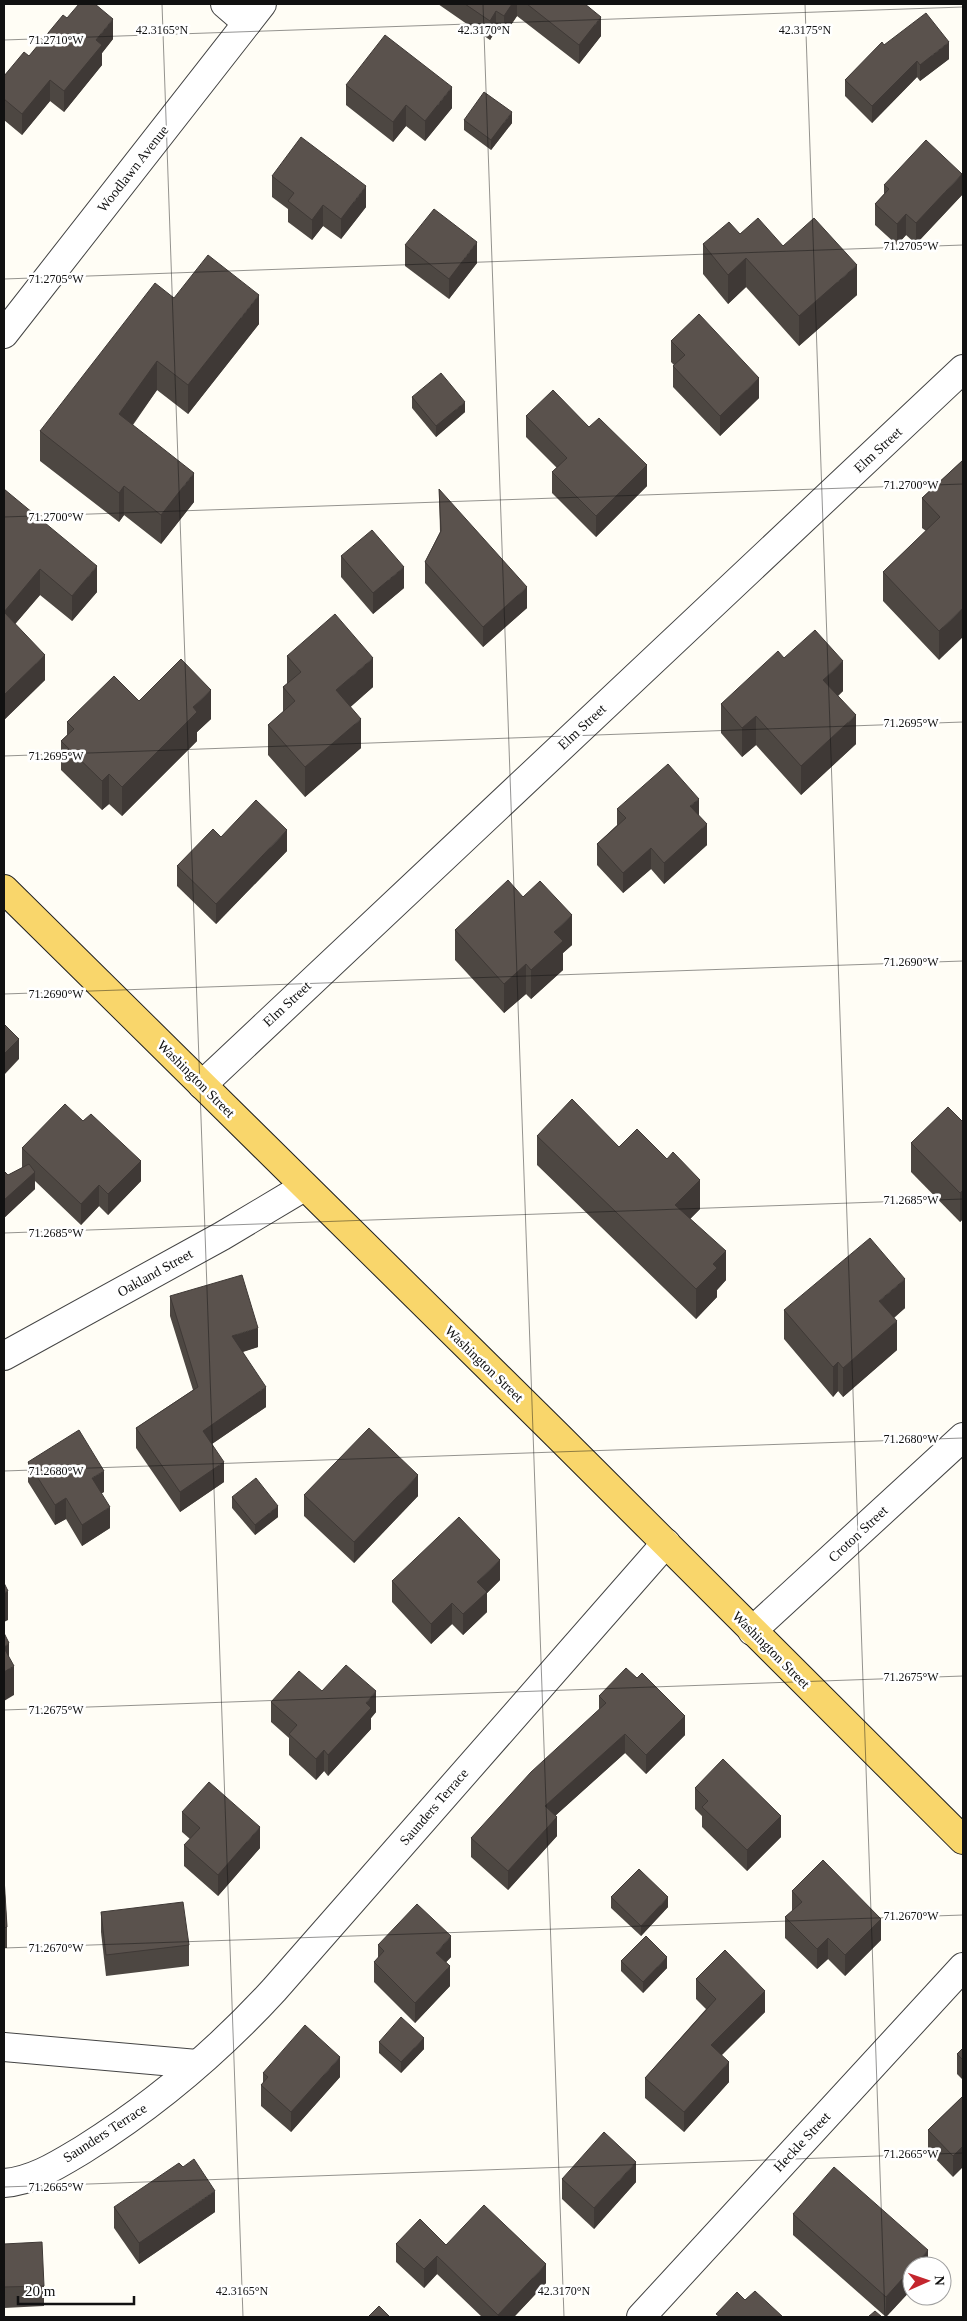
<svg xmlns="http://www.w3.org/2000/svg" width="967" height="2321" viewBox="0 0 967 2321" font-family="'Times New Roman',serif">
<rect width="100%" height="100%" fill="#fffdf5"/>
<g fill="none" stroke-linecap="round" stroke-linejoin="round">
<defs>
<g id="minor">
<polyline points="225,4 247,23"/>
<polyline points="4,334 262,4"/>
<polyline points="202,1085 963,369"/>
<polyline points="4,1356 222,1236 304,1187"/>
<polyline points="752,1631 963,1437"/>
<polyline points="4,2047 197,2064"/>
<path d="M4 2183C33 2181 59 2164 84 2149 154 2105 218 2051 274 1990L666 1543"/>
<polyline points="641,2317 963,1967"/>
</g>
<polyline id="major" points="4,889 558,1436 963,1840"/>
</defs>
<use href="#minor" stroke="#444" stroke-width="30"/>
<use href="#major" stroke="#222" stroke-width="30"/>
<use href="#minor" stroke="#fff" stroke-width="28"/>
<use href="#major" stroke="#f9d66b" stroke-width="28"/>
</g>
<g fill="#4d4742">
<polygon points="438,4 585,4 601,36 579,64 517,16 504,35 496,30 490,40"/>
<polygon points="67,18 113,39 102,53 102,65 64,112 50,101 22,135 4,120 4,76 29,56"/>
<polygon points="884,45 949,59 920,81 917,77 872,123 845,96 845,80"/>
<polygon points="346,85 452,108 425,141 406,126 393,142 346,105"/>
<polygon points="464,120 512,123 491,150 464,130"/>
<polygon points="272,176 366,207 341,239 323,226 312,240 288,222 288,209 272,197"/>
<polygon points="884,185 962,195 916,244 906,235 897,245 875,225 875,204 884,194"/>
<polygon points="740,234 783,246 857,295 799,346 746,287 728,304 703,274 703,244"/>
<polygon points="405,245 477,263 449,299 405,266"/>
<polygon points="174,298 259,324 188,414 157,390 133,425 194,502 161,544 124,515 119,522 40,461 40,431"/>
<polygon points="671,341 759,398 720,436 673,387 673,366 674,365 671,362"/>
<polygon points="412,397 465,412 436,437 412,408"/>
<polygon points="526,416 589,427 647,486 596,537 552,493 552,472 557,468 526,437"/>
<polygon points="963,460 939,660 883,601 883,572 926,531 922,528 922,498"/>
<polygon points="4,489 97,592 72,621 40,595 15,624 45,680 4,720"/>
<polygon points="439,489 527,608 483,647 425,583 425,562 440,532"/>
<polygon points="341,556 404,588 373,614 341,577"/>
<polygon points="287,656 373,687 350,707 361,748 305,797 268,755 268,725 283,712 283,687 287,684"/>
<polygon points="784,658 843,691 838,696 856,744 801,795 756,745 742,757 721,733 721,704"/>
<polygon points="139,701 211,719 197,732 197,741 122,816 109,804 102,810 61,770 61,741 67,735 67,722"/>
<polygon points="617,809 699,816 707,845 664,884 651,869 623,893 597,865 597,844 617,825"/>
<polygon points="221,837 287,851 216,924 177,886 177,866"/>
<polygon points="523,897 572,945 563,953 563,970 531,999 526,994 504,1013 455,960 455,930"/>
<polygon points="963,1122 963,1219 960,1222 911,1172 911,1143"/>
<polygon points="537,1136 619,1147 700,1209 690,1219 726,1280 717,1290 717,1297 696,1319 537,1165"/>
<polygon points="22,1148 141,1181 108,1215 99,1206 81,1225 35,1181 35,1189 4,1218 4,1171 8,1175 22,1168"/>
<polygon points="170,1296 258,1347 243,1352 266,1407 212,1444 224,1482 180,1512 136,1448 136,1428 193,1390 170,1316"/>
<polygon points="905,1308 894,1318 897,1350 843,1397 838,1391 833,1397 784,1339 784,1310"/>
<polygon points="28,1462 104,1492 101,1493 110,1528 82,1546 66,1519 55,1525 28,1482"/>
<polygon points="304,1495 418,1496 354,1563 304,1516"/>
<polygon points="232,1497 278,1517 255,1535 232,1508"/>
<polygon points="500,1580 487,1593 487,1612 463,1635 452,1624 431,1644 392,1602 392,1581"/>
<polygon points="322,1691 376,1712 371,1718 371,1729 328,1776 324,1771 316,1780 289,1755 289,1738 271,1722 271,1702"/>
<polygon points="599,1696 685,1735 646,1774 625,1753 556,1815 557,1836 508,1890 471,1857 471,1838 599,1710"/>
<polygon points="695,1788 781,1837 747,1871 702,1827 702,1816 695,1809"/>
<polygon points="182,1812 260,1848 218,1896 184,1866 184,1845 190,1839 182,1832"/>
<polygon points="4,1877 7,1927 7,1948 4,1948"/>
<polygon points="792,1891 881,1940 845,1976 828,1959 817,1969 785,1938 785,1917 792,1911"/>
<polygon points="611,1897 668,1907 641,1936 611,1908"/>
<polygon points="101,1912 189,1945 189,1966 106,1976 101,1932"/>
<polygon points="378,1945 451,1957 446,1962 450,1986 415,2023 374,1982 374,1962 378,1958"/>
<polygon points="621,1961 667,1968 643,1993 621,1971"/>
<polygon points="696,1979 765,2012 721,2055 729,2082 684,2132 645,2098 645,2078 706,2009 696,1999"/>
<polygon points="379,2042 424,2049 401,2073 379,2053"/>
<polygon points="963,2048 963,2080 957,2074 957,2054"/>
<polygon points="263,2073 340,2077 291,2132 261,2106 261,2085 263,2083"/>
<polygon points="963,2096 953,2177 928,2151 928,2130"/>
<polygon points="562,2179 636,2182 594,2229 562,2199"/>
<polygon points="114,2207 215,2212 139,2264 114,2228"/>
<polygon points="793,2214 928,2266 912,2289 886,2317 793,2235"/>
<polygon points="4,2244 44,2286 44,2306 4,2308"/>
<polygon points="396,2244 446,2245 546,2283 514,2317 482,2317 437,2274 424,2288 396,2262"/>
</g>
<g fill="#3f3936">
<polygon points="512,4 517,4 517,16 504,35 504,16"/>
<polygon points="496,11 496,30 490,40 490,21"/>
<polygon points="601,17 601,36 579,64 579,45"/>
<polygon points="113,19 113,39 102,53 102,65 64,112 64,91 96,40"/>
<polygon points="949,42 949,59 920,81 920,65"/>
<polygon points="917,61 917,77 872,123 872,106"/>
<polygon points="50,80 50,101 22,135 22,114"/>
<polygon points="452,87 452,108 425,141 425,121"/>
<polygon points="406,105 406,126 393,142 393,122"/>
<polygon points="512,112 512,123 491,150 491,140"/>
<polygon points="962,174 962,195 916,244 916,223"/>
<polygon points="366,186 366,207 341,239 341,219"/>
<polygon points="5,195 5,215 4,217 4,196"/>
<polygon points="323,205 323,226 312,240 312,220"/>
<polygon points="906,214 906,235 897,245 897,224"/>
<polygon points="477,242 477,263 449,299 449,279"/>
<polygon points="746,258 746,287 728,304 728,275"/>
<polygon points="857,265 857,295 799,346 799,316"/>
<polygon points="259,295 259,324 188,414 188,385"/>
<polygon points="157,361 157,390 119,443 119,414"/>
<polygon points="759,378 759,398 720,436 720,416"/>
<polygon points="465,402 465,412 436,437 436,426"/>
<polygon points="647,465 647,486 596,537 596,516"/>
<polygon points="194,473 194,502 161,544 161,515"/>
<polygon points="124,486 124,515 119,522 119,493"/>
<polygon points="97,566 97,592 72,621 72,596"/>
<polygon points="404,567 404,588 373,614 373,593"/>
<polygon points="40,569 40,595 4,637 4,612"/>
<polygon points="527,587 527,608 483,647 483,627"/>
<polygon points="963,608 963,637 939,660 939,631"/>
<polygon points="45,655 45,680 4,720 4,695"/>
<polygon points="373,658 373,687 336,720 336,690"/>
<polygon points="843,661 843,691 823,709 823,680"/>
<polygon points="211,690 211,719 197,732 197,741 122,816 122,787 193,707"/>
<polygon points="856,715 856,744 801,795 801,766"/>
<polygon points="756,716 756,745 742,757 742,728"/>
<polygon points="361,719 361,748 305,797 305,767"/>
<polygon points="109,774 109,804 102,810 102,781"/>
<polygon points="699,799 699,819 690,806"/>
<polygon points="707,824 707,845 664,884 664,863"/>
<polygon points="287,830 287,851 216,924 216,904"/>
<polygon points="651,848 651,869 623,893 623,873"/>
<polygon points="572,915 572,945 563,953 563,970 531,999 531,970 554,932"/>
<polygon points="526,964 526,994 504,1013 504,984"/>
<polygon points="19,1039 19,1059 4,1075 4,1054"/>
<polygon points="141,1161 141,1181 108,1215 108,1194"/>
<polygon points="35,1172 35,1189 4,1218 4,1200"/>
<polygon points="700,1180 700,1209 675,1234 675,1205"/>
<polygon points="99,1185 99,1206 81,1225 81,1204"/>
<polygon points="963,1190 963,1219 960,1222 960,1193"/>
<polygon points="726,1251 726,1280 717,1290 717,1297 696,1319 696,1289 713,1264"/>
<polygon points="905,1279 905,1308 879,1330 879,1301"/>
<polygon points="897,1321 897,1350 843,1397 843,1368"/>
<polygon points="258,1328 258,1347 232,1355 232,1336"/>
<polygon points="838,1362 838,1391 833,1397 833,1367"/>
<polygon points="266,1387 266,1407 203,1450 203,1431"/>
<polygon points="224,1462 224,1482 180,1512 180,1492"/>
<polygon points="104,1471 104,1492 92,1499 92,1478"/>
<polygon points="418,1475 418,1496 354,1563 354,1542"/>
<polygon points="66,1498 66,1519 55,1525 55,1505"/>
<polygon points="278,1506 278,1517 255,1535 255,1525"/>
<polygon points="110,1507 110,1528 82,1546 82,1525"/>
<polygon points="500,1560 500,1580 487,1593 487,1612 463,1635 463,1614 477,1582"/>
<polygon points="8,1591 8,1620 4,1622 4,1593"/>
<polygon points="452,1603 452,1624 431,1644 431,1624"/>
<polygon points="9,1643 9,1669 14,1666 14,1695 4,1701 4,1647"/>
<polygon points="376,1691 376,1712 371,1718 371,1729 328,1776 328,1755 366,1703"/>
<polygon points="685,1716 685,1735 646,1774 646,1755"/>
<polygon points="625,1734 625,1753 545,1825 545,1806"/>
<polygon points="324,1750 324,1771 316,1780 316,1759"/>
<polygon points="781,1816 781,1837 747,1871 747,1850"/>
<polygon points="557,1817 557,1836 508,1890 508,1871"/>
<polygon points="260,1827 260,1848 218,1896 218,1875"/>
<polygon points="668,1897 668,1907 641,1936 641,1926"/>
<polygon points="881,1919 881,1940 845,1976 845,1955"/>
<polygon points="451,1936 451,1957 436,1973 436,1953"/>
<polygon points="828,1938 828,1959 817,1969 817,1949"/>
<polygon points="667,1957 667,1968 643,1993 643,1982"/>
<polygon points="450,1966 450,1986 415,2023 415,2003"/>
<polygon points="765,1991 765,2012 711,2066 711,2045"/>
<polygon points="424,2038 424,2049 401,2073 401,2062"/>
<polygon points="340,2057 340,2077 291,2132 291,2112"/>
<polygon points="729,2062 729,2082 684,2132 684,2112"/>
<polygon points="963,2146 963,2167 953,2177 953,2156"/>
<polygon points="636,2162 636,2182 594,2229 594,2208"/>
<polygon points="215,2191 215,2212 139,2264 139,2243"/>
<polygon points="928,2250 928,2266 914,2266"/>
<polygon points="437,2256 437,2274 424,2288 424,2269"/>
<polygon points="546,2264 546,2283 514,2317 498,2317 498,2315"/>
<polygon points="912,2268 912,2289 886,2317 886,2297"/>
</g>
<g fill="#5a524d" stroke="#3f3936">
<polygon points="79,4 95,4 113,19 96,40 102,45 64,91 50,80 22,114 4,99 4,76 24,52 29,56 63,15 67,18"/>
<polygon points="465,4 512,4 504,16 496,11 490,21"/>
<polygon points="527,4 585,4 601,17 579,45"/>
<polygon points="926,13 949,42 920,65 917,61 872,106 845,80 882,42 884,45"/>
<polygon points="385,35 452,87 425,121 406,105 393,122 346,85"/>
<polygon points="484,92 512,112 491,140 464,120"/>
<polygon points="301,137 366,186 341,219 323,205 312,220 288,201 294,193 272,176"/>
<polygon points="926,140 962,174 916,223 906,214 897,224 875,204 889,189 884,185"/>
<polygon points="434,209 477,242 449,279 405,245"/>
<polygon points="758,218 783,246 814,218 857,265 799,316 746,258 728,275 703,244 729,222 740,234"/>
<polygon points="208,255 259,295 188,385 157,361 119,414 194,473 161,515 124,486 119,493 40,431 155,283 174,298"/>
<polygon points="699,314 759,378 720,416 673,366 685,355 671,341"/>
<polygon points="441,373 465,402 436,426 412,397"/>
<polygon points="553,390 589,427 599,418 647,465 596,516 552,472 567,458 526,416"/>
<polygon points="963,460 963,608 939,631 883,572 940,517 922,498"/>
<polygon points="4,489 97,566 72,596 40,569 4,612 45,655 4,695"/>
<polygon points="439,489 527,587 483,627 425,562 441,531"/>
<polygon points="372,530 404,567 373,593 341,556"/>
<polygon points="335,614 373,658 336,690 361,719 305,767 268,725 295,701 283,687 301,672 287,656"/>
<polygon points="815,630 843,661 823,680 856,715 801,766 756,716 742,728 721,704 778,651 784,658"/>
<polygon points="181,659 211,690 193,707 197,712 122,787 109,774 102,781 61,741 74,729 67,722 114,676 139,701"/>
<polygon points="668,764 699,799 690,806 707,824 664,863 651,848 623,873 597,844 626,818 617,809"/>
<polygon points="256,800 287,830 216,904 177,866 213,829 221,837"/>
<polygon points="508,880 523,897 540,881 572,915 554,932 563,941 531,970 526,964 504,984 455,930"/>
<polygon points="4,1024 19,1039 4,1054"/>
<polygon points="572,1099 619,1147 637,1129 667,1159 673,1152 700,1180 675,1205 726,1251 713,1264 717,1268 696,1289 537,1136"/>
<polygon points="65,1104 83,1121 91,1114 141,1161 108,1194 99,1185 81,1204 22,1148"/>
<polygon points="948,1107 963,1122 963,1190 960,1193 911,1143"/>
<polygon points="29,1164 35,1172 4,1200 4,1171 8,1175"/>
<polygon points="870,1238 905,1279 879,1301 897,1321 843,1368 838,1362 833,1367 784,1310"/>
<polygon points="242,1275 258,1328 232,1336 266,1387 203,1431 224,1462 180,1492 136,1428 198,1387 170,1296"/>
<polygon points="369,1428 418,1475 354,1542 304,1495"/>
<polygon points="79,1430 104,1471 92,1478 110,1507 82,1525 66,1498 55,1505 28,1462"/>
<polygon points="256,1478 278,1506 255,1525 232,1497"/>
<polygon points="459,1517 500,1560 477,1582 487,1592 463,1614 452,1603 431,1624 392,1581"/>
<polygon points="4,1583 8,1591 4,1593"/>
<polygon points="4,1633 9,1643 4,1647"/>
<polygon points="4,1648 14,1666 4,1672"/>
<polygon points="346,1665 376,1691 366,1703 371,1708 328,1755 324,1750 316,1759 289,1734 297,1725 271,1702 299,1671 322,1691"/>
<polygon points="626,1668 637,1678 642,1673 685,1716 646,1755 625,1734 545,1806 557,1817 508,1871 471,1838 531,1772 606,1703 599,1696"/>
<polygon points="723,1759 781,1816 747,1850 702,1807 708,1801 695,1788"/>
<polygon points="209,1782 260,1827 218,1875 184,1845 200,1828 182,1812"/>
<polygon points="823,1860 881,1919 845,1955 828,1938 817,1949 785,1917 802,1902 792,1891"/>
<polygon points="639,1869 668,1897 641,1926 611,1897"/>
<polygon points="4,1877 7,1927 4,1928"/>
<polygon points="183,1902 189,1945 106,1955 101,1912"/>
<polygon points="417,1904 451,1936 436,1953 450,1966 415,2003 374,1962 384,1951 378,1945"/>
<polygon points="646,1936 667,1957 643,1982 621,1961"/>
<polygon points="725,1950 765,1991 711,2045 729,2062 684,2112 645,2078 716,1999 696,1979"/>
<polygon points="401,2017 424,2038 401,2062 379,2042"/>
<polygon points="305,2025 340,2057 291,2112 261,2085 268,2077 263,2073"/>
<polygon points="963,2048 963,2060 957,2054"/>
<polygon points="963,2096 963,2146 953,2156 928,2130"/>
<polygon points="604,2132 636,2162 594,2208 562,2179"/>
<polygon points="194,2159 215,2191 139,2243 114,2207 179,2163 183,2167"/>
<polygon points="834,2167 928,2250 914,2266 912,2266 912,2268 886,2297 793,2214"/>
<polygon points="484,2205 546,2264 498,2315 437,2256 424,2269 396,2244 420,2219 446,2245"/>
<polygon points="42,2242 44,2286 4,2287 4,2244"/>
<polygon points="755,2291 783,2317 720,2317 716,2314 737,2292 745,2300"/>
<polygon points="379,2306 390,2317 368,2317"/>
<polygon points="875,2311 882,2317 868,2317"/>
</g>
<path fill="none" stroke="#111" stroke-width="1" stroke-opacity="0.45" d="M162 4 243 2317M483 4 564 2317M805 4 885 2317M4 40 963 7M4 279 963 245M4 517 963 484M4 756 963 722M4 994 963 961M4 1233 963 1199M4 1471 963 1438M4 1710 963 1676M4 1948 963 1915M4 2187 963 2153"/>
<g text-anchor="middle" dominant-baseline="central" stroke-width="5" stroke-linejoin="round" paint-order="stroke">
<g font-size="14" fill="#111" stroke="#fff">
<text transform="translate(133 169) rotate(-52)">Woodlawn Avenue</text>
<text transform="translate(878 450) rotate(-43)">Elm Street</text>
<text transform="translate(582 727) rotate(-43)">Elm Street</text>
<text transform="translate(287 1004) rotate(-43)">Elm Street</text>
<text transform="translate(196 1079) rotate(45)">Washington Street</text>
<text transform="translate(155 1273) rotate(-29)">Oakland Street</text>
<text transform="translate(484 1364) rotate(44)">Washington Street</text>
<text transform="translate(858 1534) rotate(-43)">Croton Street</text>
<text transform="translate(771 1650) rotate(45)">Washington Street</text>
<text transform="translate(434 1807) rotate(-49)">Saunders Terrace</text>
<text transform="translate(105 2133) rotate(-33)">Saunders Terrace</text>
<text transform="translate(802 2142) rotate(-47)">Heckle Street</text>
</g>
</g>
<g font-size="12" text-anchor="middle" fill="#111" stroke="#fff" stroke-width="5" stroke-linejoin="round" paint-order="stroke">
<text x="162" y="34">42.3165°N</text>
<text x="484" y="34">42.3170°N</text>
<text x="805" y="34">42.3175°N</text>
<text x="56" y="44">71.2710°W</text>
<text x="911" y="250">71.2705°W</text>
<text x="56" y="283">71.2705°W</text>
<text x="911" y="489">71.2700°W</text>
<text x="56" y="521">71.2700°W</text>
<text x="911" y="727">71.2695°W</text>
<text x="56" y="760">71.2695°W</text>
<text x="911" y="966">71.2690°W</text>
<text x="56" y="998">71.2690°W</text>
<text x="911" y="1204">71.2685°W</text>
<text x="56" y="1237">71.2685°W</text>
<text x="911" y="1443">71.2680°W</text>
<text x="56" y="1475">71.2680°W</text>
<text x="911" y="1681">71.2675°W</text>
<text x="56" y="1714">71.2675°W</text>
<text x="911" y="1920">71.2670°W</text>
<text x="56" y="1952">71.2670°W</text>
<text x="911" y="2158">71.2665°W</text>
<text x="56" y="2191">71.2665°W</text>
<text x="242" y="2295">42.3165°N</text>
<text x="564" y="2295">42.3170°N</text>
</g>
<rect width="967" height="2321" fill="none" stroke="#111111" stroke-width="10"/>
<g transform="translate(927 2281) rotate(88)"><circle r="24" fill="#ffffff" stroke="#a0a0a0"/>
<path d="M0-4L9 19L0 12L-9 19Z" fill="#c4262e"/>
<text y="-8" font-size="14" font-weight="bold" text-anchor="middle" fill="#111111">N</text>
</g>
<path d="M18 2296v8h116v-8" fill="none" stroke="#111111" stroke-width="2.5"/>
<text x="25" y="2296" font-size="15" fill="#111111" stroke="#ffffff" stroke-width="4" paint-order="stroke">20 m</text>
</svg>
